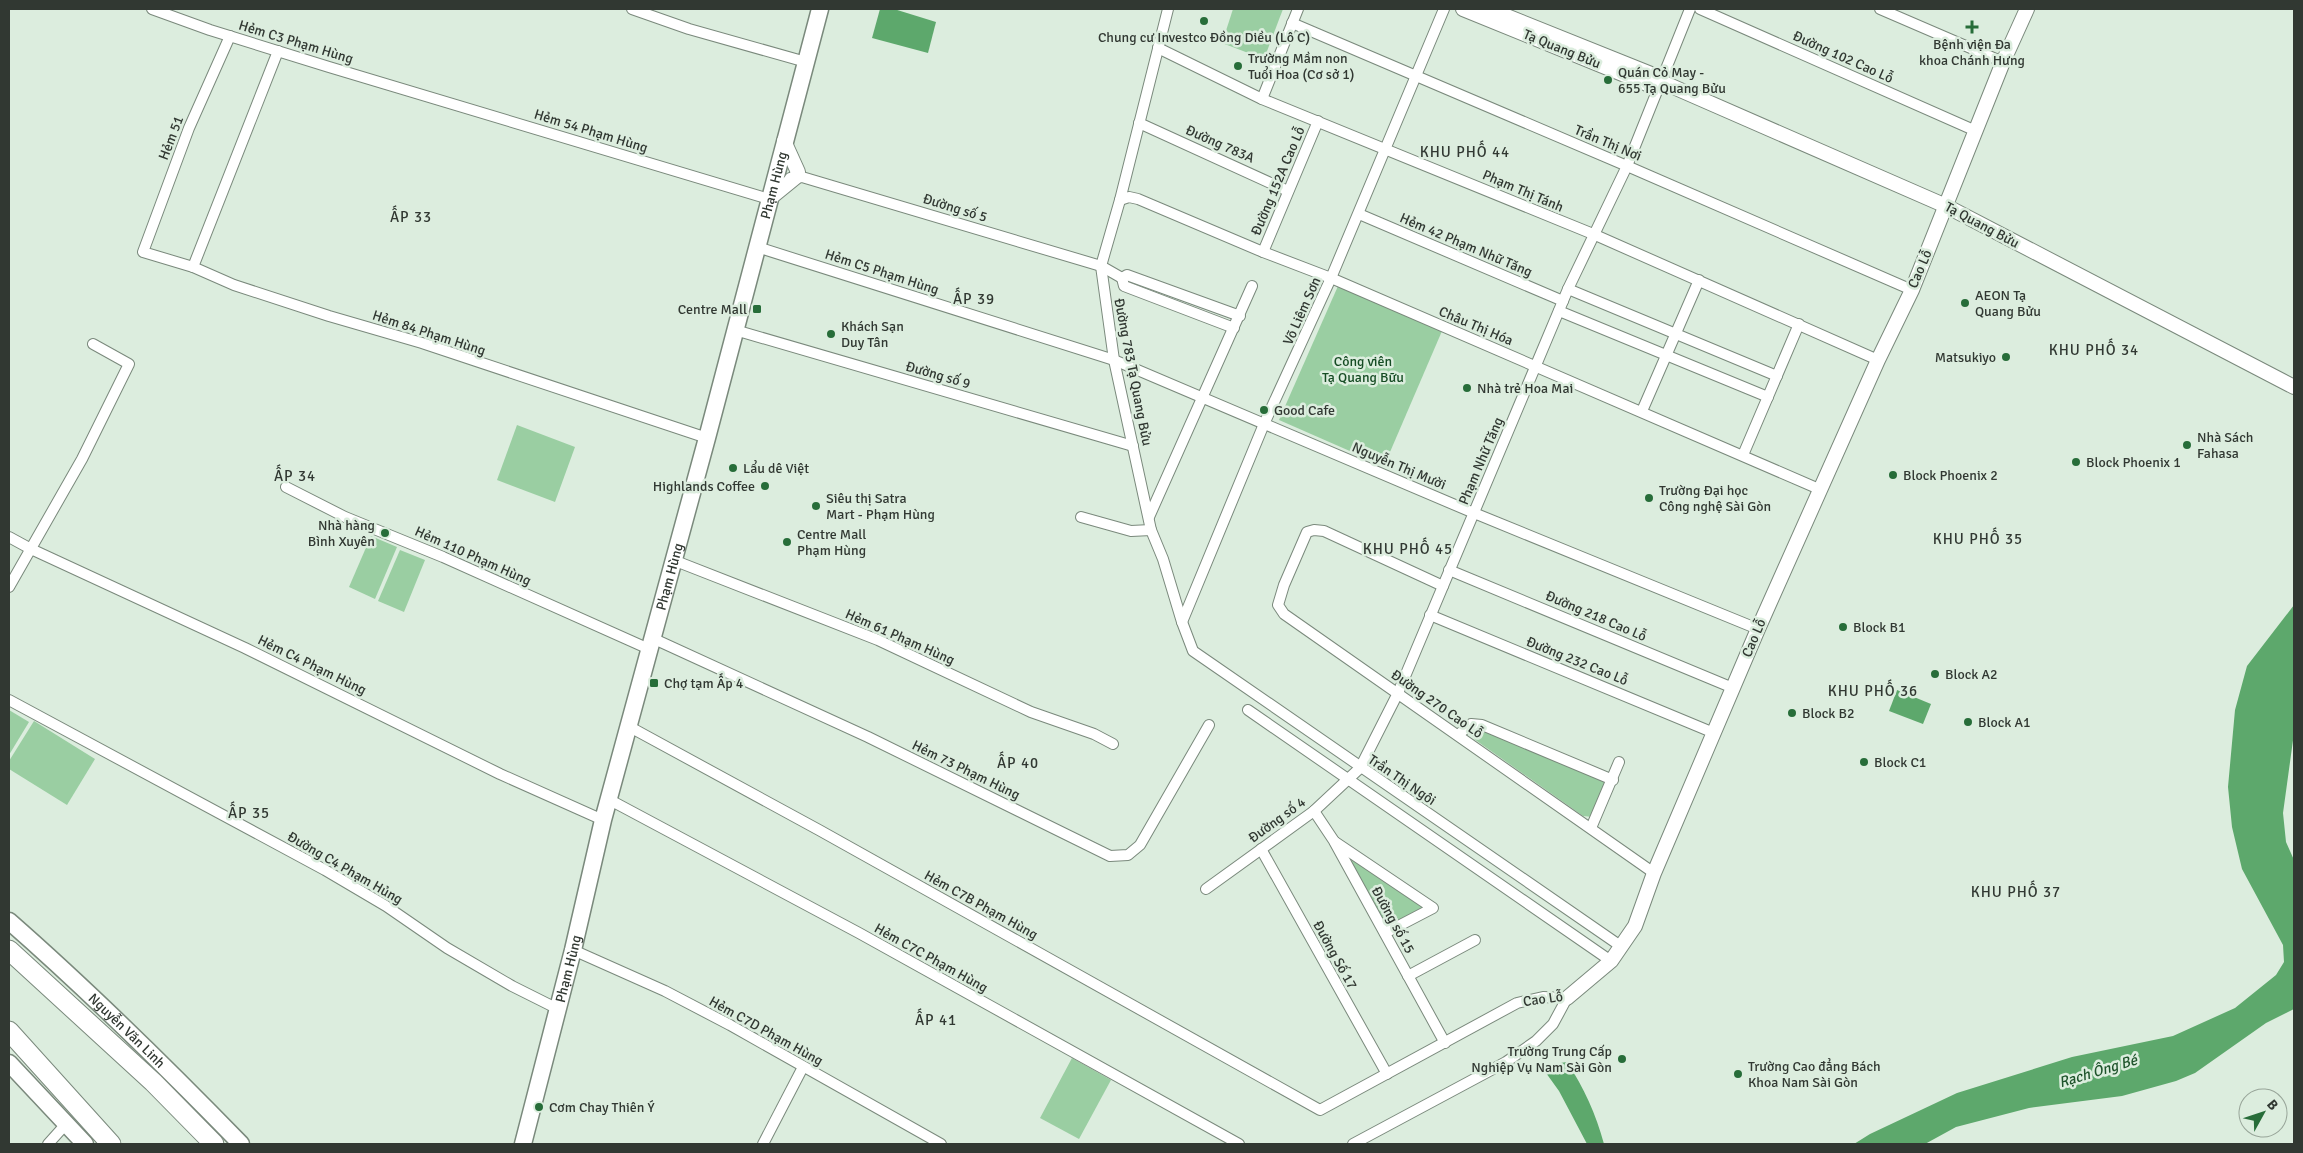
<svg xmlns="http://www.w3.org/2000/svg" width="2303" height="1153" viewBox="0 0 2303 1153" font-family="Signika,sans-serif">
<rect width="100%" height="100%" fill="#dcedde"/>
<g fill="#9acea2">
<polygon points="1233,9 1283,9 1264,59 1222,43"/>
<polygon points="1338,286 1442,331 1384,466 1279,420"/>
<polygon points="517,425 575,447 555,502 497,480"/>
<polygon points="371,536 397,547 375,599 349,587"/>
<polygon points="400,550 425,560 404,612 378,601"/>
<polygon points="9,710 29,722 9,755"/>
<polygon points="34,721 95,759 67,805 9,769 9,761"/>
<polygon points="1481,730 1608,781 1593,817 1583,816 1474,739 1475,731"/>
<polygon points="1349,853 1429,908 1387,929 1348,857"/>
<polygon points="1072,1058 1111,1080 1079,1139 1040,1118"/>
</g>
<g fill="#5da86c">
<polygon points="880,9 894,9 936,22 928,53 872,38"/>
<polygon points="2294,605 2294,733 2283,813 2286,842 2294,860 2294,1009 2266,1023 2195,1073 2176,1081 2122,1096 2029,1108 1956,1127 1925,1144 1854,1144 1870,1134 1957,1093 2072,1057 2173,1036 2235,1008 2276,975 2284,962 2283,945 2242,869 2232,827 2228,787 2235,710 2247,666"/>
<polygon points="1897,690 1931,704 1923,724 1889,711"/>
<path d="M1567 1062C1584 1088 1596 1114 1604 1144H1587L1559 1091 1541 1066Z"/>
</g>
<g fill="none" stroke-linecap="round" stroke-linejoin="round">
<defs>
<g id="street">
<polyline points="152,9 210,30 329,67 769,199"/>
<polyline points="632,9 689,29 806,62"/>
<polyline points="1168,9 1120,200 1101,266 1114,360 1151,530 1163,559 1182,622 1193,651 1622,947"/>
<polyline points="1700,9 1976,131"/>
<polyline points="1880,9 2003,62"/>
<polyline points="1292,23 1627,166 1912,290"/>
<polyline points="230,36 189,128 143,252 193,267 234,285 329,316 422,343 707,438"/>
<polyline points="1158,48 1262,99 1593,234 1878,360"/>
<polyline points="1262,99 1298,9"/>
<polyline points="1139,123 1288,191"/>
<polyline points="790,178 802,177 1101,266 1122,278"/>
<polyline points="1120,200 1129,197 1138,199 1263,252 1331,278 1819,489"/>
<polyline points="1359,214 1563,301"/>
<polyline points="757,247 1114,360 1474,513 1758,629"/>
<polyline points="1263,252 1318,121"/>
<polyline points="193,267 278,51"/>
<polyline points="1122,278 1124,286 1234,328"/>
<polyline points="1122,278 1127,275 1240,316"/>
<polyline points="1568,289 1777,376"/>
<polyline points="1559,311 1768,397"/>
<polyline points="735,330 1133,446"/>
<polyline points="1642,411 1699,280"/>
<polyline points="1743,455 1799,324"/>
<polyline points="286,487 345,517 443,557 649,649"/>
<polyline points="1081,517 1131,531 1151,530"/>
<polyline points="1149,517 1252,286"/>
<polyline points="9,537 31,549 245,648 500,774 603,820"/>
<polyline points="673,560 878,640 1031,712 1094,734 1113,744"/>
<polyline points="1449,570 1733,688"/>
<polyline points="1443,586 1324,531 1314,530 1307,532 1284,585 1278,605 1284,614 1654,873"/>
<polyline points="9,587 82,459 129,364 93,344"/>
<polyline points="1430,615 1714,733"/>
<polyline points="1182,622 1264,424 1331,278 1444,9"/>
<polyline points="652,638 868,737 1110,856 1128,855 1140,845 1209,725"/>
<polyline points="9,700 325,870 386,906 447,948 512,986 558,1009"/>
<polyline points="1248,710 1611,961"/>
<polyline points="628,726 819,830 1320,1110 1517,1003 1543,997 1567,998 1553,1024 1536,1041 1506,1062 1353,1144"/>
<polyline points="1458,735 1471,724 1482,725 1613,780"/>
<polyline points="608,799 859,933 1239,1144"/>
<polyline points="1314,811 1334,841 1445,1043"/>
<polyline points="1591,828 1619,762"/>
<polyline points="1335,842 1433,908 1385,933"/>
<polyline points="1261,849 1387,1074"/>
<polyline points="1206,889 1314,811 1360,768 1398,693 1568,289 1627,166 1690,9"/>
<polyline points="573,950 665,991 730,1025 941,1144"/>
<polyline points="1408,976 1475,940"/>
<polyline points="48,1144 66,1124"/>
<polyline points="763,1144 803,1067"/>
</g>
<g id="secondary">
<polyline points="1463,9 1647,84 1662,82"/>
<polyline points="1489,9 1651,74 1662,82 1946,206 2294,387"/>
<polyline points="784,141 798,172"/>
<polyline points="769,199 796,177"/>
<polyline points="1567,998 1611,961 1635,926 1654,873 1758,629 1878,360 1912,290 2003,62 2027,9"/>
</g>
<g id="primary">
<path id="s1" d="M9 921C90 992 166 1067 241 1144"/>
<polyline points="9,1063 85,1144"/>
<path id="s2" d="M523 1144 573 950 603 820 707 438 820 9"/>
</g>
<g id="highway">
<polyline points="9,950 153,1082 214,1144"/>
<polyline points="9,1031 111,1144"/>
</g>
</defs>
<use href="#street" stroke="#7a897c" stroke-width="12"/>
<use href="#secondary" stroke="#7a897c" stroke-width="16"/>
<use href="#primary" stroke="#7a897c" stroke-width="19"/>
<use href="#highway" stroke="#7a897c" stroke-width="21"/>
<use href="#street" stroke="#fff" stroke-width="10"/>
<use href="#secondary" stroke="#fff" stroke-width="14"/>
<use href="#primary" stroke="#fff" stroke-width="16"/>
<use href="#highway" stroke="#fff" stroke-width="19"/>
</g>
<g fill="#276d39" stroke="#dcedde" stroke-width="2">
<circle cx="1204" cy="21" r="5"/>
<path d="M1969.5 19.5h5v5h5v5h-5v5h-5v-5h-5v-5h5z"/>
<circle cx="1238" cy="66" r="5"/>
<circle cx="1608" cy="80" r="5"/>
<circle cx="1965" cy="303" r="5"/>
<rect x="752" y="304" width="10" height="10" rx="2.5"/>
<circle cx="831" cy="334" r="5"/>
<circle cx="2006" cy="357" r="5"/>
<circle cx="1467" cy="388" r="5"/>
<circle cx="1264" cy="410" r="5"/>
<circle cx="2187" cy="445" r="5"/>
<circle cx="2076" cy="462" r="5"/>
<circle cx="733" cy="468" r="5"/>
<circle cx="1893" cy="475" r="5"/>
<circle cx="765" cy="486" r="5"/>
<circle cx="1649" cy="498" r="5"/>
<circle cx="816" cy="506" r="5"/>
<circle cx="385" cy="533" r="5"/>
<circle cx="787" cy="542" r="5"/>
<circle cx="1843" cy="627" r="5"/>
<circle cx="1935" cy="674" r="5"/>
<rect x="649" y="678" width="10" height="10" rx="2.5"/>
<circle cx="1792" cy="713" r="5"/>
<circle cx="1968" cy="722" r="5"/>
<circle cx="1864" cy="762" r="5"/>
<circle cx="1622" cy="1059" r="5"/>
<circle cx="1738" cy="1074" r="5"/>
<circle cx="539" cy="1107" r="5"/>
</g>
<g text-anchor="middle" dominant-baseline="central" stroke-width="5" stroke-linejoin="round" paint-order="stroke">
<g font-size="14" fill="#313832" stroke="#dcedde" text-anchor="start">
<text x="1204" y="37" text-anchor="middle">Chung cư Investco Đồng Diều (Lô C)</text>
<text x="1972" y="44" text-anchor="middle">Bệnh viện Đa<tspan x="1972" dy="16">khoa Chánh Hưng</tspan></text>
<text x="1248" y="58">Trường Mầm non<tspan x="1248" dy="16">Tuổi Hoa (Cơ sở 1)</tspan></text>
<text x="1618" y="72">Quán Cỏ May -<tspan x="1618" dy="16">655 Tạ Quang Bửu</tspan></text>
<text x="1975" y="295">AEON Tạ<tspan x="1975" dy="16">Quang Bửu</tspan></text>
<text x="747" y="309" text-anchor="end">Centre Mall</text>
<text x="841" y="326">Khách Sạn<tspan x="841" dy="16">Duy Tân</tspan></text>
<text x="1996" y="357" text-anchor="end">Matsukiyo</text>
<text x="1477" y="388">Nhà trẻ Hoa Mai</text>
<text x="1274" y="410">Good Cafe</text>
<text x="2197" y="437">Nhà Sách<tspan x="2197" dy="16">Fahasa</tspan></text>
<text x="2086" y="462">Block Phoenix 1</text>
<text x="743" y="468">Lẩu dê Việt</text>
<text x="1903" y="475">Block Phoenix 2</text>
<text x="755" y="486" text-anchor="end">Highlands Coffee</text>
<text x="1659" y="490">Trường Đại học<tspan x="1659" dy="16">Công nghệ Sài Gòn</tspan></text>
<text x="826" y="498">Siêu thị Satra<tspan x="826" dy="16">Mart - Phạm Hùng</tspan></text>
<text x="375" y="525" text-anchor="end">Nhà hàng<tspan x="375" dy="16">Bình Xuyên</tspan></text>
<text x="797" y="534">Centre Mall<tspan x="797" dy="16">Phạm Hùng</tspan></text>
<text x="1853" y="627">Block B1</text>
<text x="1945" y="674">Block A2</text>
<text x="664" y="683">Chợ tạm Ấp 4</text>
<text x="1802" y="713">Block B2</text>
<text x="1978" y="722">Block A1</text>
<text x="1874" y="762">Block C1</text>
<text x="1612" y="1051" text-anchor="end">Trường Trung Cấp<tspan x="1612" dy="16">Nghiệp Vụ Nam Sài Gòn</tspan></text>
<text x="1748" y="1066">Trường Cao đẳng Bách<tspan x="1748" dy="16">Khoa Nam Sài Gòn</tspan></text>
<text x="549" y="1107">Cơm Chay Thiên Ý</text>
</g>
<g font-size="14" fill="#313832" stroke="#dcedde">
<text transform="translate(296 42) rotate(17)">Hẻm C3 Phạm Hùng</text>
<text transform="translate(1562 49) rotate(22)">Tạ Quang Bửu</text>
<text transform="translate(1843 57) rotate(24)">Đường 102 Cao Lỗ</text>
<text transform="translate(591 131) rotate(17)">Hẻm 54 Phạm Hùng</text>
<text transform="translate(171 138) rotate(-69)">Hẻm 51</text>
<text transform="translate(1608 143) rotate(23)">Trần Thị Nơi</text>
<text transform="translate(1220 144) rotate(24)">Đường 783A</text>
<text transform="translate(1278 181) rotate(-67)">Đường 152A Cao Lỗ</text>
<text stroke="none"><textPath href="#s2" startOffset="991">Phạm Hùng</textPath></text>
<text transform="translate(1523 191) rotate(23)">Phạm Thị Tánh</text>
<text transform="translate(955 208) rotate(17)">Đường số 5</text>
<text transform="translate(1982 225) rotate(28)">Tạ Quang Bửu</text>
<text transform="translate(1466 245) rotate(23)">Hẻm 42 Phạm Nhữ Tăng</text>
<text transform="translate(1920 269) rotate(-67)">Cao Lỗ</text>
<text transform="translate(882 272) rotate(18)">Hẻm C5 Phạm Hùng</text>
<text transform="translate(1302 311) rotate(-66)">Võ Liêm Sơn</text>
<text transform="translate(1476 326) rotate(23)">Châu Thị Hóa</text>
<text transform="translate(429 333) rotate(18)">Hẻm 84 Phạm Hùng</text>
<text transform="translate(1133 372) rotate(79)">Đường 783 Tạ Quang Bửu</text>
<text transform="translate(938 375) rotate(16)">Đường số 9</text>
<text transform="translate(1481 461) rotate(-67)">Phạm Nhữ Tăng</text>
<text transform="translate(1399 466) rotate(23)">Nguyễn Thị Mười</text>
<text transform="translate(473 556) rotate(24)">Hẻm 110 Phạm Hùng</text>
<text stroke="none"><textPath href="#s2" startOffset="586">Phạm Hùng</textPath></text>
<text transform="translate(1596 616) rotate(23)">Đường 218 Cao Lỗ</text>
<text transform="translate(900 637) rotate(24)">Hẻm 61 Phạm Hùng</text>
<text transform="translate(1754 638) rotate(-67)">Cao Lỗ</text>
<text transform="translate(1577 661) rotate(22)">Đường 232 Cao Lỗ</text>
<text transform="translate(312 665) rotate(26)">Hẻm C4 Phạm Hùng</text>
<text transform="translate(1437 704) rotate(35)">Đường 270 Cao Lỗ</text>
<text transform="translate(966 770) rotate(26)">Hẻm 73 Phạm Hùng</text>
<text transform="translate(1402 780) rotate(34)">Trần Thị Ngôi</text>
<text transform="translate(1277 820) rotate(-36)">Đường số 4</text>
<text transform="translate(345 868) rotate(30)">Đường C4 Phạm Hủng</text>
<text transform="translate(981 905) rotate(29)">Hẻm C7B Phạm Hùng</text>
<text transform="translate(1393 920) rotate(61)">Đường số 15</text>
<text transform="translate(1335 955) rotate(61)">Đường Số 17</text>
<text transform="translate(931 958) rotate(29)">Hẻm C7C Phạm Hùng</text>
<text stroke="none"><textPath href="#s2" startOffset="181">Phạm Hùng</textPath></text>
<text transform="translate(1543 999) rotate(-8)">Cao Lỗ</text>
<text stroke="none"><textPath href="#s1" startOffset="161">Nguyễn Văn Linh</textPath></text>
<text transform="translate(766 1031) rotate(29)">Hẻm C7D Phạm Hùng</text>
</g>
<g font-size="14" fill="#164c24" stroke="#dcedde">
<text x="1363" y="361">Công viên<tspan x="1363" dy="16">Tạ Quang Bữu</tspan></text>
</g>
<g font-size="15" letter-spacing="1" fill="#313832" stroke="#dcedde">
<text x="1465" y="152">KHU PHỐ 44</text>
<text x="411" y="217">ẤP 33</text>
<text x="974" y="299">ẤP 39</text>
<text x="2094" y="350">KHU PHỐ 34</text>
<text x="295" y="476">ẤP 34</text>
<text x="1978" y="539">KHU PHỐ 35</text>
<text x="1408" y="549">KHU PHỐ 45</text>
<text x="1873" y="691">KHU PHỐ 36</text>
<text x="1018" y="763">ẤP 40</text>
<text x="249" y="813">ẤP 35</text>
<text x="2016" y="892">KHU PHỐ 37</text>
<text x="936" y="1020">ẤP 41</text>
</g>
<g font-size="15" font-style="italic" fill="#1f542c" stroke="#dcedde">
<text transform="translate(2098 1071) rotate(-17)">Rạch Ông Bé</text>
</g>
</g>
<rect width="2303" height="1153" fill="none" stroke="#313832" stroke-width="20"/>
<g transform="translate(2263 1113) rotate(50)"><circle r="24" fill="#dcedde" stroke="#98a599"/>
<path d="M0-4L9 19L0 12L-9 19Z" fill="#276d39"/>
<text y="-8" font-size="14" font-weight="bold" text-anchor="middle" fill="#313832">B</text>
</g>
</svg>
